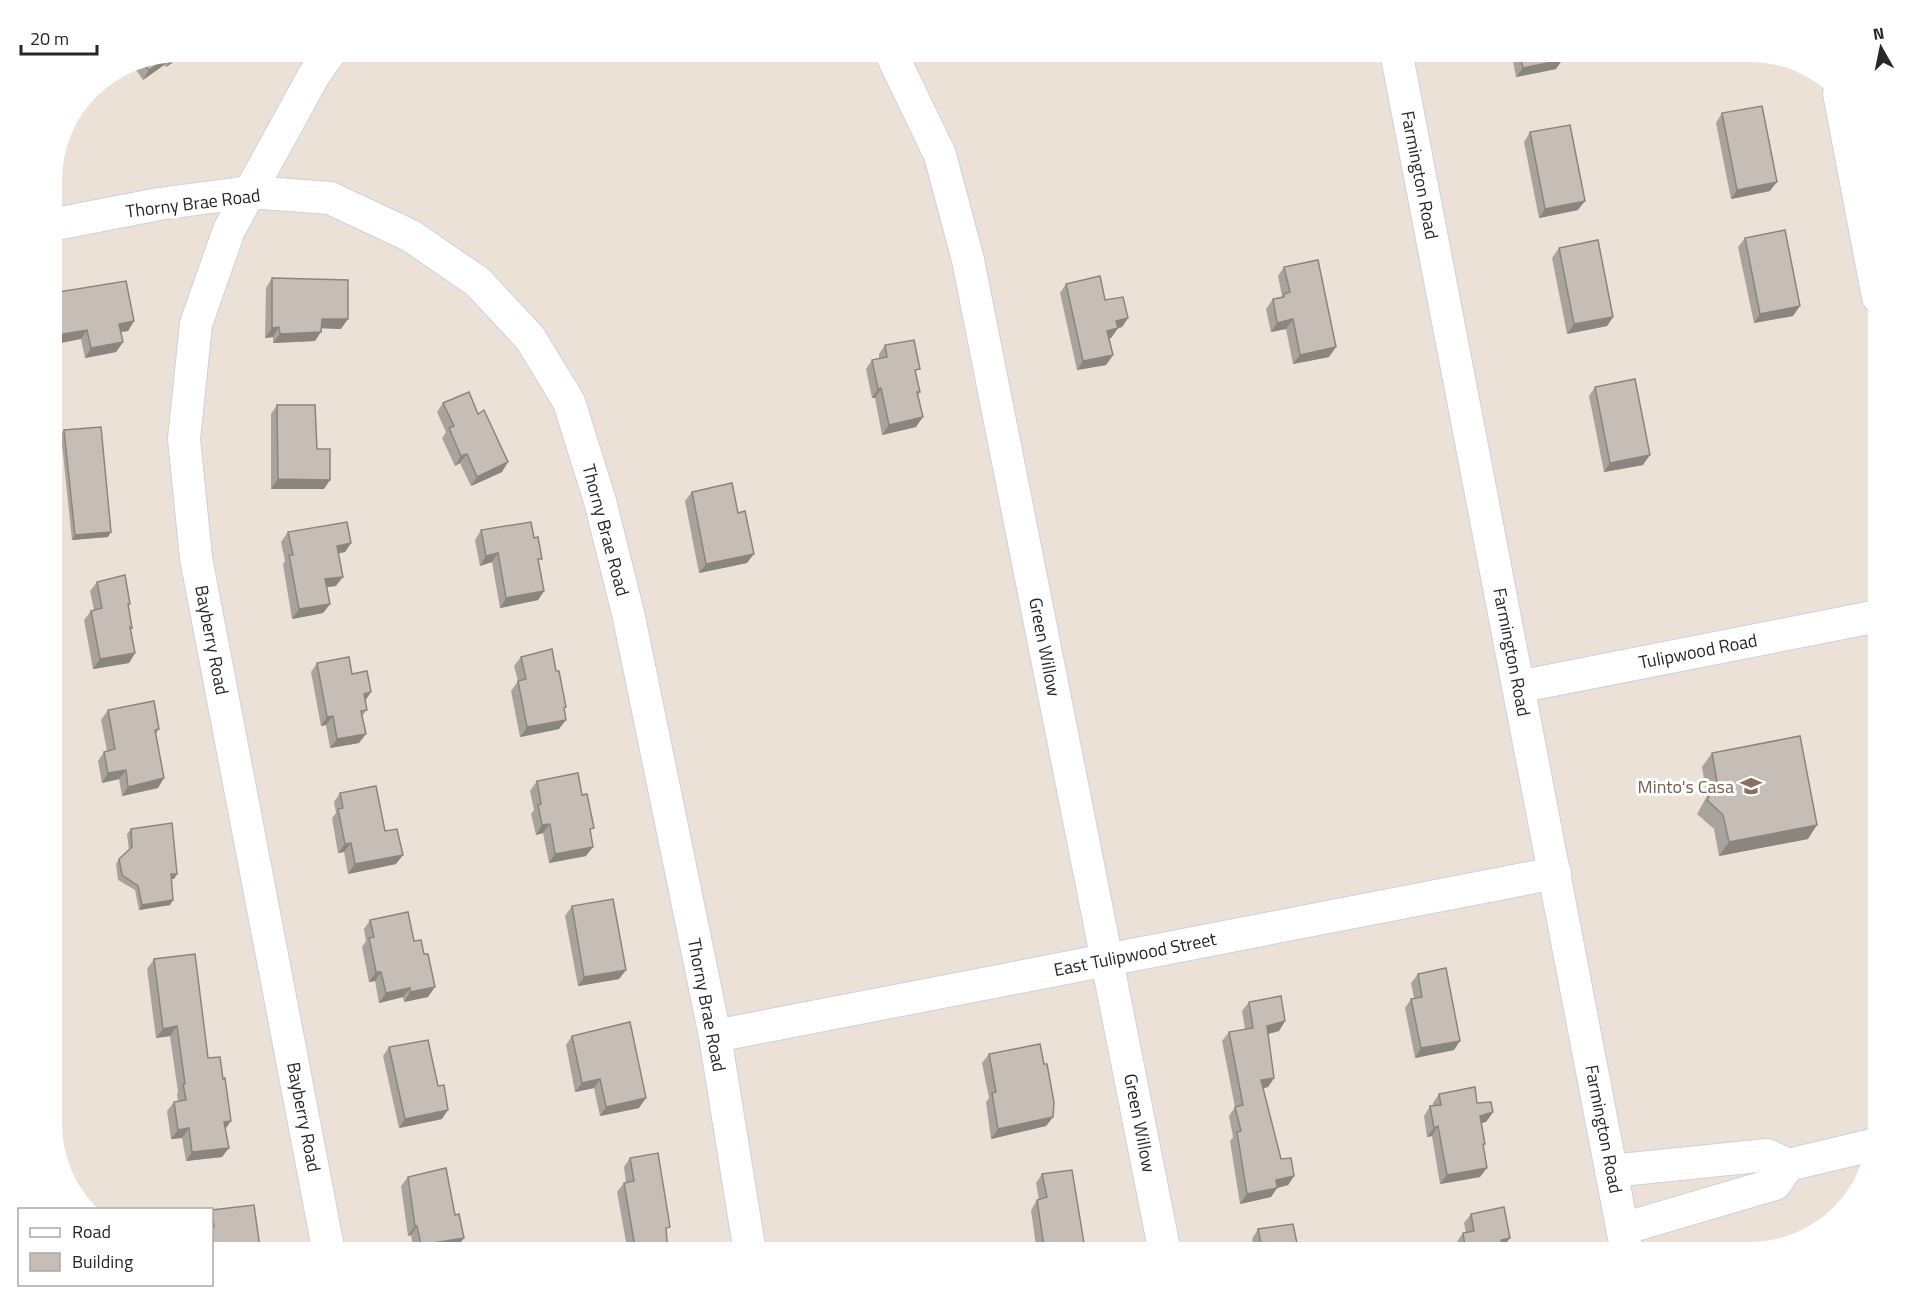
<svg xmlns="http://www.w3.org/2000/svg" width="1929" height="1304" viewBox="0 0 1929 1304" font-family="'Titillium Web',sans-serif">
<rect width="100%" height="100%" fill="#ece1d6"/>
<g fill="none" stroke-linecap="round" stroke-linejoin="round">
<defs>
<g id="minor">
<polyline points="890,51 940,155 968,260 1165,1253"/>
<polyline points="1396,51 1627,1253"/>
<polyline points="1839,93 1878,297"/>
<polyline points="51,225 159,204 249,192 330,198 411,236 478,282 530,338 569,402 600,501 628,613 715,1036 750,1253"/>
<polyline points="1518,687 1878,616"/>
<polyline points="715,1036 1555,873"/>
<polyline points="1611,1171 1767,1155 1788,1165 1872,1145"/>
<polyline points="1622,1229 1775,1184 1788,1165"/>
<polyline points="329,1253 196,558 184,439 196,324 229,230 314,75 331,51"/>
</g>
</defs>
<use href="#minor" stroke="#cbd1e2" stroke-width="34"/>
<use href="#minor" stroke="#fff" stroke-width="32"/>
</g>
<g fill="#aaa39d">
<polygon points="180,51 207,51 194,60 188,53 166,67 164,65 143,80 130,61"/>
<polygon points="1511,51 1561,51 1562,60 1556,69 1516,77"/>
<polygon points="1722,113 1770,191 1731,199 1716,123"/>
<polygon points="1530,132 1578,210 1539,218 1524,142"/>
<polygon points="1745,238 1793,316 1754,323 1738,247"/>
<polygon points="1559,248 1613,317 1607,326 1567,334 1552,258"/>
<polygon points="1284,267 1329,357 1293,364 1286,329 1271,332 1266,309 1273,299 1281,297 1282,296 1278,276"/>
<polygon points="272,278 341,329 322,328 315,341 273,343 273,337 265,338 266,288"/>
<polygon points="1066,284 1105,300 1128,318 1122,327 1118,328 1111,338 1109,338 1113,355 1106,365 1077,370 1060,293"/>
<polygon points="58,292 134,321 128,331 120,332 123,342 116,352 85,358 81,339 53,309 52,302"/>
<polygon points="885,345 916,374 920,392 918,395 916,427 882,435 875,398 872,398 866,369 872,360 879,359 879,354"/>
<polygon points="1595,387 1643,465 1604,472 1589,396"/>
<polygon points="443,403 478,414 502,472 471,486 460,463 455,466 442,438 446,432 437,412"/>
<polygon points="277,405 317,449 324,489 271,489 271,414"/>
<polygon points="64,430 108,537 72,540 61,435"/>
<polygon points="692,492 738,513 747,563 699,573 685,501"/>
<polygon points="481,530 534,538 544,591 538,600 500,608 492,562 480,566 475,540"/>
<polygon points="288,532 351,543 345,552 338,553 336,586 326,587 330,604 323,613 292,619 283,564 285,561 281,542"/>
<polygon points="97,582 130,604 128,607 132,628 130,631 135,653 129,663 93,669 84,620 91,611 94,610 90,591"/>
<polygon points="521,657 556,671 564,710 559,729 520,737 511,691 518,681 514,666"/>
<polygon points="317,663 352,674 365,701 367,710 362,716 359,743 330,748 326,725 321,726 311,672"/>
<polygon points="1878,681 1878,722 1876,722 1869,691 1876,682"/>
<polygon points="108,710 159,729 156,734 158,788 122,796 119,779 102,783 98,761 104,752 107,751 101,720"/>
<polygon points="1712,753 1808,839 1719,856 1714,829 1697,814 1707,796 1702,767"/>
<polygon points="537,781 590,834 586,856 549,863 543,833 536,835 531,814 534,810 530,791"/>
<polygon points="340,793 385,831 396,864 348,874 344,852 338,853 332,818 336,813 334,802"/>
<polygon points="131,829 174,879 172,879 170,905 139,910 135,890 118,880 116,864 119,859 129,850 127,834"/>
<polygon points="572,906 626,970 619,979 578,986 565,916"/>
<polygon points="370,920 428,997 404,1002 403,997 379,1003 375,981 369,982 362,947 366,941 364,929"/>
<polygon points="154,959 208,1058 226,1129 222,1157 186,1161 182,1138 171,1139 167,1111 174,1102 178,1101 177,1094 178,1092 170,1036 156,1038 147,969"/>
<polygon points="1418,974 1454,1050 1415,1058 1405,1008 1411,999 1414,998 1411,983"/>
<polygon points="1249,1002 1285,1021 1279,1031 1268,1034 1274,1078 1268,1087 1263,1088 1281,1159 1294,1176 1288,1185 1277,1188 1271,1197 1240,1204 1230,1141 1233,1137 1229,1116 1235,1107 1222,1041 1229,1032 1245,1029 1242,1011"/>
<polygon points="572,1036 639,1108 600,1116 594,1088 575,1092 566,1045"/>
<polygon points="389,1047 442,1119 399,1128 383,1056"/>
<polygon points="989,1054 1044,1064 1053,1117 1046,1126 991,1139 986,1102 989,1098 982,1063"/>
<polygon points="1439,1094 1477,1103 1493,1112 1486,1122 1481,1123 1483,1147 1480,1177 1440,1184 1432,1136 1427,1137 1424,1116 1430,1106 1433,1106 1433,1103"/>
<polygon points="630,1158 666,1233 668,1253 628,1253 617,1192 624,1183 626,1183 624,1167"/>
<polygon points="1042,1174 1084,1243 1077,1252 1066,1253 1037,1253 1031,1210 1037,1200 1039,1200 1036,1183"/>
<polygon points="408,1177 455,1215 464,1238 457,1247 422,1253 414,1253 411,1235 408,1236 401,1186"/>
<polygon points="212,1211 257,1253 212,1253"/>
<polygon points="1471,1214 1510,1238 1502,1248 1503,1253 1458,1253 1456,1243 1463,1233 1466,1233 1464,1223"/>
<polygon points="1258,1229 1299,1253 1255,1253 1252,1239"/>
</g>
<g fill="#8b857f">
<polygon points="183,51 189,51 166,67 172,58"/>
<polygon points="200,51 207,51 194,60"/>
<polygon points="171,56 164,65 143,80 149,70"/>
<polygon points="1562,60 1556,69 1516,77 1523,68"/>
<polygon points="73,121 66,130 61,131 66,122"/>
<polygon points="1777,182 1770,191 1731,199 1737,190"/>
<polygon points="1585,201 1578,210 1539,218 1545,209"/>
<polygon points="1800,306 1793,316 1754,323 1760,314"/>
<polygon points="1613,317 1607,326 1567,334 1574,324"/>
<polygon points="1128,318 1122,327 1110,330 1116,321"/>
<polygon points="322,319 348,319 341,329 315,328"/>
<polygon points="1293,319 1286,329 1271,332 1277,323"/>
<polygon points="134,321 128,331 112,333 119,324"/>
<polygon points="279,327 273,337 265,338 272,328"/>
<polygon points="1118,328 1111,338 1100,340 1107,331"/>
<polygon points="87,330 81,339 51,345 51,336"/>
<polygon points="321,332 315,341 273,343 280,334"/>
<polygon points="123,342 116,352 85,358 91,348"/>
<polygon points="1336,347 1329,357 1293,364 1300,355"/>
<polygon points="1113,355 1106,365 1077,370 1083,361"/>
<polygon points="881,388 875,398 872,398 878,389"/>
<polygon points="923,417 916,427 882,435 889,425"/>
<polygon points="467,454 460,463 455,466 461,456"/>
<polygon points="1650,455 1643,465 1604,472 1610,463"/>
<polygon points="508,462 502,472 471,486 477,477"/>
<polygon points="278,479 330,480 324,489 271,489"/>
<polygon points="111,532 108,537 72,540 75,535"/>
<polygon points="351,543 345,552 330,555 337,546"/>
<polygon points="498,553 492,562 480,566 486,556"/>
<polygon points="754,554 747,563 699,573 706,564"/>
<polygon points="343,577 336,586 318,588 325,579"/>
<polygon points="544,591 538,600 500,608 506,598"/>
<polygon points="330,604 323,613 292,619 299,609"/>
<polygon points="135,653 129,663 93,669 100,659"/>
<polygon points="371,692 365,701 364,694"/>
<polygon points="333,716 326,725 321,726 327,717"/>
<polygon points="566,720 559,729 520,737 527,727"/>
<polygon points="366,734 359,743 330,748 337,739"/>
<polygon points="126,770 119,779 102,783 108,773"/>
<polygon points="164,778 158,788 122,796 128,787"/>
<polygon points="550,824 543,833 536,835 542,825"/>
<polygon points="1817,825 1808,839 1719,856 1729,842"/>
<polygon points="351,843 344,852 338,853 345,844"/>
<polygon points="593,847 586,856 549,863 555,854"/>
<polygon points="403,855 396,864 348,874 355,864"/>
<polygon points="171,874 177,874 174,879 168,879"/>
<polygon points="173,900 170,905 139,910 142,905"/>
<polygon points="626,970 619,979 578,986 584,977"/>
<polygon points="376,972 381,972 375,981 369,982"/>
<polygon points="435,987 428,997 404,1002 410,992"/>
<polygon points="410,988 403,997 379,1003 386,993"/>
<polygon points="1285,1021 1279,1031 1260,1036 1267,1026"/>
<polygon points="177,1026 170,1036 156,1038 163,1029"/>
<polygon points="1460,1041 1454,1050 1415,1058 1421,1048"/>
<polygon points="1274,1078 1268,1087 1255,1090 1261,1080"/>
<polygon points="600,1079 594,1088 575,1092 582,1083"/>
<polygon points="646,1098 639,1108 600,1116 606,1107"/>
<polygon points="448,1110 442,1119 399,1128 405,1119"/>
<polygon points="1493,1112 1486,1122 1473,1125 1480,1116"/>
<polygon points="1053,1117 1046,1126 991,1139 998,1129"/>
<polygon points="231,1121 224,1131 224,1122"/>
<polygon points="1438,1126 1432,1136 1427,1137 1434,1128"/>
<polygon points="189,1128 182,1138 171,1139 178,1130"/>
<polygon points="229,1148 222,1157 186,1161 192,1152"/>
<polygon points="1487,1168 1480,1177 1440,1184 1447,1175"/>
<polygon points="1294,1176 1288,1185 1277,1188 1271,1197 1240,1204 1247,1194 1276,1180"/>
<polygon points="415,1226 417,1226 411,1235 408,1236"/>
<polygon points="464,1238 457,1247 422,1253 415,1253 421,1245"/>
<polygon points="1510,1238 1503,1247 1494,1249 1501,1240"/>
<polygon points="1084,1243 1077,1252 1040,1253 1044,1246"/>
<polygon points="260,1248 257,1253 251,1253 254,1249"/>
</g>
<g fill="#c6beb6" stroke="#8b857f" stroke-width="1.5">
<polygon points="180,51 183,51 172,58 171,56 149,70 141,59"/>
<polygon points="1519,51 1561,51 1562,60 1523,68"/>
<polygon points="1762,106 1777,182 1737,190 1722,113"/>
<polygon points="72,114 73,121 66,122"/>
<polygon points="1570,125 1585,201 1545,209 1530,132"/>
<polygon points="1785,230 1800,306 1760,314 1745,238"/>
<polygon points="1598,240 1613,317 1574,324 1559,248"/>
<polygon points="1318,260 1336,347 1300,355 1293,319 1277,323 1273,299 1284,297 1284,294 1290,292 1284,267"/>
<polygon points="1100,276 1105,300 1123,297 1128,318 1116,321 1118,328 1107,331 1113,355 1083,361 1066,284"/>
<polygon points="272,278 348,280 348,319 322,319 321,332 280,334 279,327 272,328"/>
<polygon points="126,281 134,321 119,324 123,342 91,348 87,330 51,336 51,310 61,308 58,292"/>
<polygon points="914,340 920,369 915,370 920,392 917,392 923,417 889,425 881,388 878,389 872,360 887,357 885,345"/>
<polygon points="1635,379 1650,455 1610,463 1595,387"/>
<polygon points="469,392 478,414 484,410 508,462 477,477 467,454 461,456 449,428 454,426 443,403"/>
<polygon points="277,405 315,405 317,449 330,449 330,480 278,479"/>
<polygon points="101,427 111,532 75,535 64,430"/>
<polygon points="732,483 738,513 745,511 754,554 706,564 692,492"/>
<polygon points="347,522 351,543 337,546 343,577 325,579 330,604 299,609 289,555 293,555 288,532"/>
<polygon points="531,522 534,538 538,537 542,559 538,559 544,591 506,598 498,553 486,556 481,530"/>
<polygon points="125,575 130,604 128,604 132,628 130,627 135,653 100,659 91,611 102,608 97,582"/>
<polygon points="552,649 556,671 559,671 566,707 564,708 566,720 527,727 518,681 526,679 521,657"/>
<polygon points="349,657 352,674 367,671 371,692 364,694 367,710 361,711 366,734 337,739 333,716 327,717 317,663"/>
<polygon points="154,701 159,729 155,730 164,778 128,787 126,770 108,773 104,752 115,749 108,710"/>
<polygon points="1800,736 1817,825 1729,842 1723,815 1707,800 1717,782 1712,753"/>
<polygon points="578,773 582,795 587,794 594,828 590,829 593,847 555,854 550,824 542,825 538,805 541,804 537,781"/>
<polygon points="376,786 385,831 397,829 403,855 355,864 351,843 345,844 338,809 343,808 340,793"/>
<polygon points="172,823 177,874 171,874 173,900 142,905 138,886 122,875 119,859 132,847 131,829"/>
<polygon points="613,899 626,970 584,977 572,906"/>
<polygon points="408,912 414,941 421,940 424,954 428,954 435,987 410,992 410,988 386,993 381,972 376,972 369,938 374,937 370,920"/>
<polygon points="195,954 208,1058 220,1057 223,1079 225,1078 231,1121 224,1122 229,1148 192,1152 189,1128 178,1130 174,1102 186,1100 183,1084 185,1084 177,1026 163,1029 154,959"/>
<polygon points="1446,968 1460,1041 1421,1048 1411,999 1422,997 1418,974"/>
<polygon points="1281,996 1285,1021 1267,1026 1274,1078 1261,1080 1281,1159 1291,1158 1294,1176 1276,1180 1277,1188 1247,1194 1237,1132 1241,1131 1235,1107 1243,1105 1229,1032 1253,1028 1249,1002"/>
<polygon points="630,1022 646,1098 606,1107 600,1079 582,1083 572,1036"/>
<polygon points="428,1040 438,1086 444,1085 448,1110 405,1119 389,1047"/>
<polygon points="1040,1044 1044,1064 1047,1064 1054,1102 1053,1117 998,1129 992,1093 996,1092 989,1054"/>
<polygon points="1475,1087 1477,1103 1491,1102 1493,1112 1480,1116 1485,1144 1483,1144 1487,1168 1447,1175 1438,1126 1434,1128 1430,1106 1441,1105 1439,1094"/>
<polygon points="658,1153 670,1227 666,1228 668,1253 636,1253 624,1183 634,1181 630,1158"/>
<polygon points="446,1168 455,1215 459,1214 464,1238 421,1245 417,1226 415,1226 408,1177"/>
<polygon points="1072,1170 1084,1243 1044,1246 1037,1200 1047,1197 1042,1174"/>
<polygon points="254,1205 260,1248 254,1249 254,1253 212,1253 212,1227 214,1227 212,1210"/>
<polygon points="1504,1207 1510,1238 1501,1240 1503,1253 1466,1253 1463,1233 1474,1231 1471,1214"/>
<polygon points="1293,1224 1299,1253 1263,1253 1258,1229"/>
</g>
<defs>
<symbol id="school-bare" viewBox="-9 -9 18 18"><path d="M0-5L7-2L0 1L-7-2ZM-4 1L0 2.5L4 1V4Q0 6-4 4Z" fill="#8d6e63" stroke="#fff" stroke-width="2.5" paint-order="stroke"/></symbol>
</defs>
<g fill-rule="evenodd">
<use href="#school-bare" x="1736" y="771" width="30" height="30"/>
</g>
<g text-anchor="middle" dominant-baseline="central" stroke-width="6" stroke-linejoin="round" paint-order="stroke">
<g font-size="18" fill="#272727" stroke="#fff">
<text transform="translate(1420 175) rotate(79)">Farmington Road</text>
<text transform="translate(193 203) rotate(-7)">Thorny Brae Road</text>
<text transform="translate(606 530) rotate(75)">Thorny Brae Road</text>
<text transform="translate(212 640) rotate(79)">Bayberry Road</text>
<text transform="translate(1045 647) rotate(79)">Green Willow</text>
<text transform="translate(1698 651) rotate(-11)">Tulipwood Road</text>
<text transform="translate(1512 652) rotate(79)">Farmington Road</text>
<text transform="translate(1135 954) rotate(-11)">East Tulipwood Street</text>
<text transform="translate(707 1005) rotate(79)">Thorny Brae Road</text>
<text transform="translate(304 1117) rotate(79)">Bayberry Road</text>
<text transform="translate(1140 1123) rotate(79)">Green Willow</text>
<text transform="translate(1604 1129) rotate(79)">Farmington Road</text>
</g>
<g font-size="18" fill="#785e54" stroke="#fff" text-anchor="end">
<text x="1734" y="786">Minto's Casa</text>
</g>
</g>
<path d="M0 0H1929V1304H0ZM180 62H1750A118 118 0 0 1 1868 180V1124A118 118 0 0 1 1750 1242H180A118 118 0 0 1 62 1124V180A118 118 0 0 1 180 62Z" fill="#fff" fill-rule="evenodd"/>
<rect x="18" y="1208" width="195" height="78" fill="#ffffff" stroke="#a9a9a9" stroke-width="1.5"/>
<rect x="30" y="1228" width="30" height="9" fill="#ffffff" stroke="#a9a9a9" stroke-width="1.5"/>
<text x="72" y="1238" font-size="18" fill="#272727">Road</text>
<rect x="30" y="1253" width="30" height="18" fill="#c6beb6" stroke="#a9a9a9" stroke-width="1.5"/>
<text x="72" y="1268" font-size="18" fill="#272727">Building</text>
<g transform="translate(1881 48) rotate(351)" stroke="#ffffff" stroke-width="4.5" paint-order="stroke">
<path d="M0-4.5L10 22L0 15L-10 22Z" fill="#272727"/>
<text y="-9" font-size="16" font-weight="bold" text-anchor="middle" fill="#272727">N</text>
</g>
<path d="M21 45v9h76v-9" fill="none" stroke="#272727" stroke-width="3"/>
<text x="30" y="45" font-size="18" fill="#272727" stroke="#ffffff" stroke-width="4.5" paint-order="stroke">20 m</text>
</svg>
